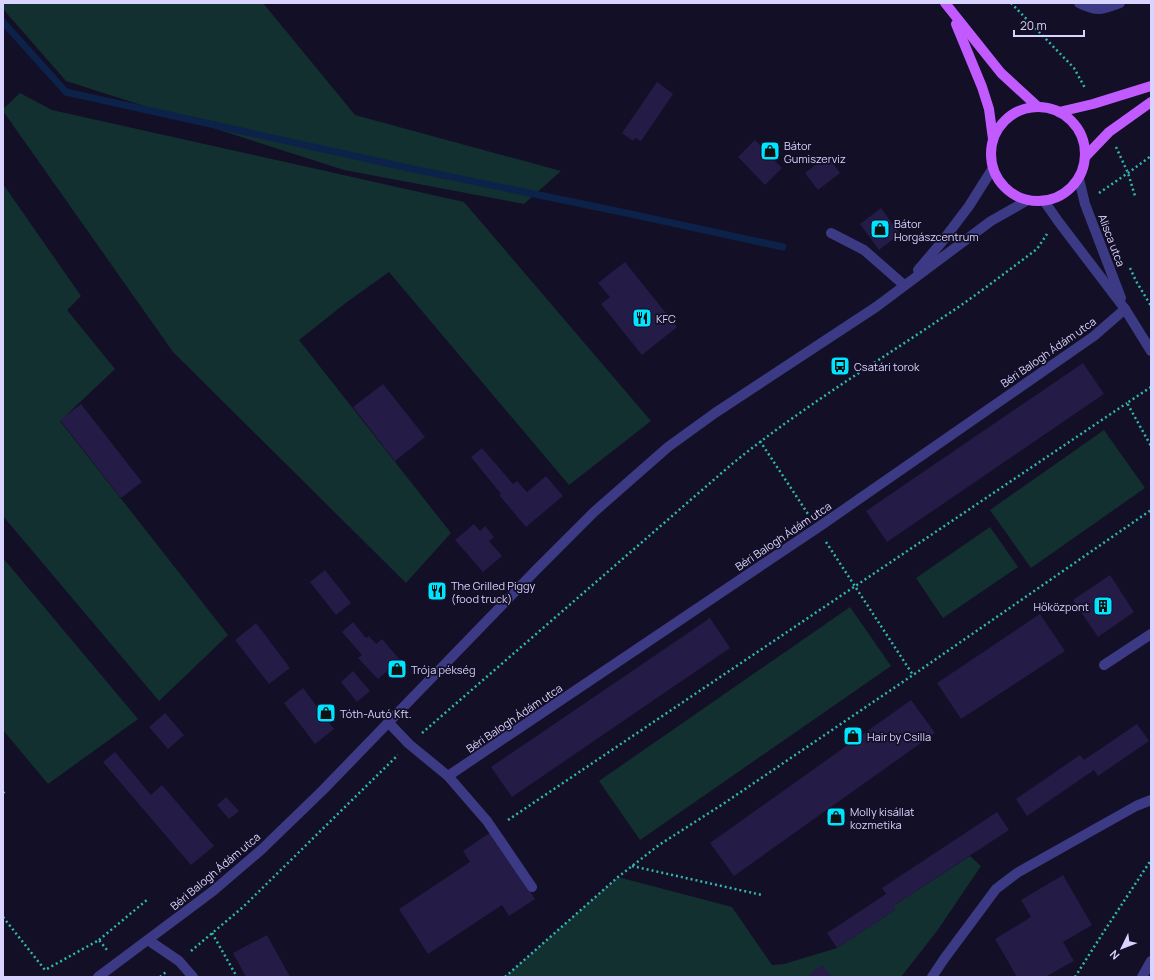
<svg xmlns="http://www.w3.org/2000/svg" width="1154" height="980" viewBox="0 0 1154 980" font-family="Manrope,sans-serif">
<rect width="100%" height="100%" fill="#130f26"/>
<g fill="#12302f">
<polygon points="3,3 263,3 355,115 561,171 524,204 344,170 66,81 3,9"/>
<polygon points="20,93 52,110 464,202 651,421 569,485 389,272 347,302 299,340 451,533 406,583 173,352 3,111 3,109"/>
<polygon points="3,184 81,296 67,310 115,369 60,421 228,635 159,701 3,516"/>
<polygon points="1104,430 1145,488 1031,568 990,510"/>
<polygon points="990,527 1018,567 943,618 916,578"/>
<polygon points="3,558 138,719 48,784 3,730"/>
<polygon points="850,607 891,666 640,840 599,781"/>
<polygon points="970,856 981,866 937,931 901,977 505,977 618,877 732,907 772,965 784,964 837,948 895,910 893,906"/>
</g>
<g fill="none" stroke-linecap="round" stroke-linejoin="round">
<polyline stroke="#0c2248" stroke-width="7" points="3,22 66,92 413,169 626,213 783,247"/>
</g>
<g fill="#241b47">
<polygon points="657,82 673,94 641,141 635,138 633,141 622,133"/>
<polygon points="755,140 782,168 765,185 738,157"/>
<polygon points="827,156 840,173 818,190 805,173"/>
<polygon points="881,208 900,234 879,250 860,224"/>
<polygon points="625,262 677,327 642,355 601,304 610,297 598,283"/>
<polygon points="1083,363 1104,394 887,542 866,511"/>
<polygon points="383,384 425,437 395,461 353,407"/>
<polygon points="81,404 142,482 121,498 60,420"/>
<polygon points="482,448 513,484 517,481 527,492 546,476 563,496 526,527 499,495 501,494 471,457"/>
<polygon points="474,524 480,531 485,526 494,537 489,541 502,556 483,572 455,540"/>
<polygon points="325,570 351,603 336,615 310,582"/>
<polygon points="1110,575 1134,612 1098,637 1073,600"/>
<polygon points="1040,614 1065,651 961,719 937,683"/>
<polygon points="710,618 730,648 512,797 491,767"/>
<polygon points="353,622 366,638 369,636 376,644 382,639 400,660 378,679 358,658 362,655 342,632"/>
<polygon points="256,623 290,668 269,684 235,640"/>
<polygon points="353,671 370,691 357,702 341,682"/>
<polygon points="303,688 334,729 315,744 284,703"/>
<polygon points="911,700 935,733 734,876 710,843"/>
<polygon points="165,713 184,735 168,749 149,727"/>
<polygon points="1137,724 1149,741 1098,776 1094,770 1027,816 1016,799 1080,755 1084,760"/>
<polygon points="115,752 151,795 162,785 214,846 191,865 103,762"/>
<polygon points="226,797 239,811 229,819 217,805"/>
<polygon points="997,812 1009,830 893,906 895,910 837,948 827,933 886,894 882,888"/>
<polygon points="491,832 535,899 509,916 502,905 428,954 399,909 470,862 463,851"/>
<polygon points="1063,875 1092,925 1063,942 1074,961 1045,977 1027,977 1027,976 1024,977 1017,977 995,939 1031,917 1021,900"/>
<polygon points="267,935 290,977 246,977 233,953"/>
<polygon points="822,965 832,977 807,977"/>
</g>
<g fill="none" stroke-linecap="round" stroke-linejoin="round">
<g stroke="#2fb8b0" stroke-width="2.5" stroke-dasharray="2 3" stroke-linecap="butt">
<polyline points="1011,3 1074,68 1085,88"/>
<polyline points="1116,147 1128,173 1135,196"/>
<polyline points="1099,193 1128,173 1151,156"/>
<polyline points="1130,268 1136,281 1151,306"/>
<polyline points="1151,387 1127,403 1151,446"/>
<polyline points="760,441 808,514"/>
<polyline points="826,542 913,675"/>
<path d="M422 733 732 464C797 411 869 367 939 320 973 298 1005 273 1037 249L1047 234"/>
<polyline points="3,793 5,791"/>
<polyline points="508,820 1127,403"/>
<polyline points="632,866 762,895"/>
<polyline points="3,917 45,970 99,940 107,950"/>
<polyline points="212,933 237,977"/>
<polyline points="99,940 148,899"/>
<polyline points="191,951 243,907 398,755"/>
<polyline points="160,977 166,972"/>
<polyline points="505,977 618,877 659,845 723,804 913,675 1151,510"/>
<polyline points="1075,977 1101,936 1151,860"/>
</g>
<g stroke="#3d3a85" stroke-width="10">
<path d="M1079 3C1097 12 1102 10 1120 3"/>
<polyline points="831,233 864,250 904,285"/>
<polyline points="1104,665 1151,634"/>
<polyline points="388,722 409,744 448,776 487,821 532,887"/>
<polyline points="448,776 823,524 1094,336 1125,309"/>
<polyline points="148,940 179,961 193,977"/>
<polyline points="932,977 944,959 996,889 1017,873 1136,806 1151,800"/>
</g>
<g stroke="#3d3a85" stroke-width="10">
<polyline points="1079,179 1085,204 1121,298"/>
<polyline points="1044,201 1058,221 1125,309 1151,351"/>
<polyline points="1142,977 1151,961"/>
</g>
<g stroke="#3d3a85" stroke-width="10">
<polyline points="918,270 941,243 969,206 993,168"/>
<polyline points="98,977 213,891 261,850 323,790 536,570 594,512 668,447 715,413 876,307 991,221 1028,200"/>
</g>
<g stroke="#c25bff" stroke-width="10">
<polyline points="945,3 1001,73 1038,107"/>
<polyline points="956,24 982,87 989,109 993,139"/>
<circle cx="1038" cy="154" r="47"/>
<polyline points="1059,112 1093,104 1151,86"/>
<polyline points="1086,156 1109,132 1151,102"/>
</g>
</g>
<defs>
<symbol id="shop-square" viewBox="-11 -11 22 22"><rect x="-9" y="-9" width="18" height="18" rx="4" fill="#00e5ff" stroke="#130f26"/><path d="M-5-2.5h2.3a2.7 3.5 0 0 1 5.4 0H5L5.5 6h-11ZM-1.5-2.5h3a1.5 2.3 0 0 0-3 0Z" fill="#111"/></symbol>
<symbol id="restaurant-square" viewBox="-11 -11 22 22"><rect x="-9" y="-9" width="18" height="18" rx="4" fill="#00e5ff" stroke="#130f26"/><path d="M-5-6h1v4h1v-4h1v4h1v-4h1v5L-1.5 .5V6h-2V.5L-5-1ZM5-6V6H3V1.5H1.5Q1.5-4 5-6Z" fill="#111"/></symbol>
<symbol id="bus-square" viewBox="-11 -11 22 22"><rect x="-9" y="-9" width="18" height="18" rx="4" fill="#00e5ff" stroke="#130f26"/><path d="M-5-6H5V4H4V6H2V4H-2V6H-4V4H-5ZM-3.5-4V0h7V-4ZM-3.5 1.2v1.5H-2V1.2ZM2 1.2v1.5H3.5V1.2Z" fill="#111"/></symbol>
<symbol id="building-square" viewBox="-11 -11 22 22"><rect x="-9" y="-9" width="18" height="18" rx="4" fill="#00e5ff" stroke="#130f26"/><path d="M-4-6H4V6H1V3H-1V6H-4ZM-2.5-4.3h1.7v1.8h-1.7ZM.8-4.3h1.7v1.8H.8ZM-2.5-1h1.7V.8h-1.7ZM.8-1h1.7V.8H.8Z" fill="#111"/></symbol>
</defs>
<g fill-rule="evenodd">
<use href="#shop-square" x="759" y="140" width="22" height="22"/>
<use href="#shop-square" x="869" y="218" width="22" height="22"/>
<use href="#restaurant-square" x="631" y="307" width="22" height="22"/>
<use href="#bus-square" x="829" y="355" width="22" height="22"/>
<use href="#restaurant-square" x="426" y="580" width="22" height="22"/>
<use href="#building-square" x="1092" y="595" width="22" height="22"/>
<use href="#shop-square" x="386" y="658" width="22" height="22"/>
<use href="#shop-square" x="315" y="702" width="22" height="22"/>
<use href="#shop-square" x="842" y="725" width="22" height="22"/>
<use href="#shop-square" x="825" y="806" width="22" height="22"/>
</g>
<g text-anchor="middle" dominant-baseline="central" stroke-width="3.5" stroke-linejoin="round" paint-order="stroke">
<g font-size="11" fill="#d9d4ff" stroke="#130f26" text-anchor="start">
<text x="784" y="145">Bátor<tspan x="784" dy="13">Gumiszerviz</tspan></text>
<text x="894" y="223">Bátor<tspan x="894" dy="13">Horgászcentrum</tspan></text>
<text x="656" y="318">KFC</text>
<text x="854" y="366">Csatári torok</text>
<text x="451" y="585">The Grilled Piggy<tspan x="451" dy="13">(food truck)</tspan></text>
<text x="1089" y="606" text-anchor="end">Hőközpont</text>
<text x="411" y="669">Trója pékség</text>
<text x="340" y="713">Tóth-Autó Kft.</text>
<text x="867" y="736">Hair by Csilla</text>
<text x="850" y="811">Molly kisállat<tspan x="850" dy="13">kozmetika</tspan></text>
</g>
<g font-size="11" fill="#d9d4ff" stroke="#130f26">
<text transform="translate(1112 240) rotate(69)">Alisca utca</text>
<text transform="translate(1048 352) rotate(-35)">Béri Balogh Ádám utca</text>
<text transform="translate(783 536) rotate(-34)">Béri Balogh Ádám utca</text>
<text transform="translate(514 718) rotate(-34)">Béri Balogh Ádám utca</text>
<text transform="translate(215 871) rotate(-40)">Béri Balogh Ádám utca</text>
</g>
</g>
<rect width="1154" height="980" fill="none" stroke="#d9d4ff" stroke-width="8"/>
<g transform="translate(1122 948) rotate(227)" stroke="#130f26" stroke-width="3" paint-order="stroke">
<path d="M0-3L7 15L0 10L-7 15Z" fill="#d9d4ff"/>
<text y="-6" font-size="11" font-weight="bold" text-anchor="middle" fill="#d9d4ff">N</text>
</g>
<path d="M1014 30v6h70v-6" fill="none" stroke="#d9d4ff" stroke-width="2"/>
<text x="1020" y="30" font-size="12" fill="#d9d4ff" stroke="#130f26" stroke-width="3" paint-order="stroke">20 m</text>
</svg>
